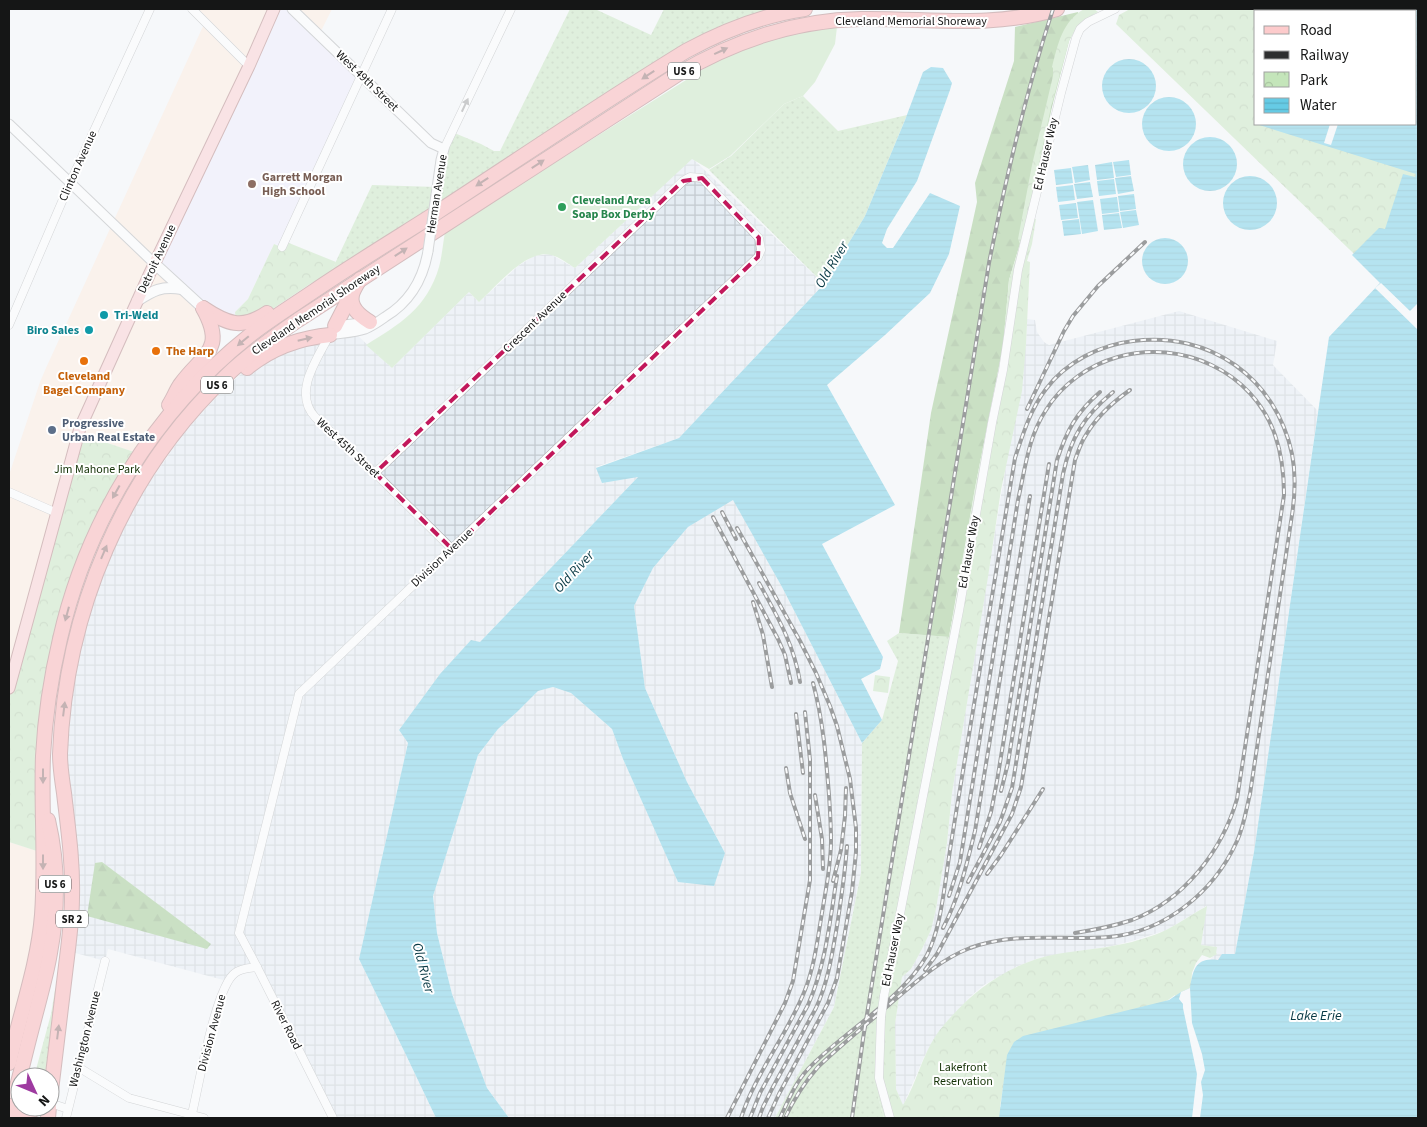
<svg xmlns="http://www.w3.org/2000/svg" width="1427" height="1127" viewBox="0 0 1427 1127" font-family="'Source Sans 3',sans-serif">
<defs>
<pattern id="industrial-grid" width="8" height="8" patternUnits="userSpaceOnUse" patternTransform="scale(1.25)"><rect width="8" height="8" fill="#e4ecf3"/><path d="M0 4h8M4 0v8" fill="none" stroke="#c3cad0"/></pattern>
<pattern id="grass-dots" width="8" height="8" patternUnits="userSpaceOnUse" patternTransform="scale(1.25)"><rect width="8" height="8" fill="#c4e5ba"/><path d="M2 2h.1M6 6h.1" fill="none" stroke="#a8c49f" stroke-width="1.8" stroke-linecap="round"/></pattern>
<pattern id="forest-firs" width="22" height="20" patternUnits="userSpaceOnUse" patternTransform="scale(1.25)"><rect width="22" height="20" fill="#95c484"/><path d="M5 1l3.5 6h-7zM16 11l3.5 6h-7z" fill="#80a871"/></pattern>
<pattern id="park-crowns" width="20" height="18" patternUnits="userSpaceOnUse" patternTransform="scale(1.25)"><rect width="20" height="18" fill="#c4e5ba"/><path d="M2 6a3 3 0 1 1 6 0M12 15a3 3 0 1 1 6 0" fill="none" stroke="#a8c49f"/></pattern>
<pattern id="water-rules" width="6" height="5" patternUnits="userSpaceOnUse" patternTransform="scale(1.25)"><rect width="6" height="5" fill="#66cbe5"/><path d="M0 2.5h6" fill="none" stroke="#58aec4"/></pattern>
</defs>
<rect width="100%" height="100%" fill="#f6f8fa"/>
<g fill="#feeadb">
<polygon points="201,9 274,9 203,308 213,335 140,454 79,433 9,688 9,475 40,382 46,368 205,22 197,14"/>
<polygon points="292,9 332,9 319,35"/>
<polygon points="9,842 43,853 43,888 9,1063"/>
</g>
<g fill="url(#industrial-grid)">
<polygon points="692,158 824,284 679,438 596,467 639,476 480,642 471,640 440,675 399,730 408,743 359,959 406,1055 436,1118 333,1118 257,967 246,968 227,981 108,949 105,961 68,951 62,728 99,565 147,486 181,437 198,417 224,389 257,360 354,332 392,368 469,292 479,302 518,266 534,256 550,254 575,268"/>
<polygon points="1179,311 1277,341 1273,365 1318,411 1254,852 1235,954 1218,960 1211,959 1216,947 1201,945 1206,906 1167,930 1132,941 1112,946 1055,955 1039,958 1018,966 984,985 971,996 939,1032 924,1057 903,1106 896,1089 895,1024 902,977 911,969 922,949 931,930 936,909 947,843 952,793 1026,344 1027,319 1035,320 1037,332 1044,342 1049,345"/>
<polygon points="733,499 782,587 862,743 861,873 834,1007 775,1118 509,1118 487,1088 452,994 437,933 433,896 478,755 498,729 517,712 538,691 553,687 571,693 612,729 623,759 678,881 725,853 687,782 645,688 634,606 653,568 688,527"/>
</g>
<polygon fill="#eeecfd" points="274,9 292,9 361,75 282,247 274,244 248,299 235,312 236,324 226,322 155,264"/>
<g fill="url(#grass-dots)">
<polygon points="570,9 595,9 651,35 664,9 805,9 721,34 330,274 372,185 437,187 452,132 481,144 494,151 500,151"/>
<polygon points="803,96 838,131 907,115 865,216 824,284 709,170 731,156 784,104"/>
<polygon points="899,633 949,637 877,1028 878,1097 884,1118 775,1118 834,1007 861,873 862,743 882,720 898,661 887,641"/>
<polygon points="57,984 46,1077 34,1077 51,1014 55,990"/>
</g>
<g fill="url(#forest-firs)">
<polygon points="1078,12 1080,24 1074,31 1069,41 1052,107 1028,217 1009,280 1003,346 975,488 949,637 899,633 931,413 977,202 975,183 1014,61 1015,27"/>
<polygon points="102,862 211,944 207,949 87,916 95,863"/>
</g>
<g fill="url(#park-crowns)" fill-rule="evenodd">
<path d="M1084 9H1094L1098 12C1084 19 1076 27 1069 41L1051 107 1028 217 1036 219 1032 244 1027 261 1030 262 1026 344 1022 391 1001 490 988 577 952 793 947 843 936 909 931 930 922 949 911 969 902 977 895 1024 896 1089 903 1105C917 1083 922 1054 939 1031 970 992 1008 963 1057 954 1082 950 1107 948 1132 942 1144 938 1157 935 1168 929 1181 922 1194 913 1207 906L1201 945 1217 947 1216 953 1217 954 1210 958 1202 955 1196 963 1192 973 1186 1051 1175 995 1168 1000 1005 1075 1000 1107 1072 1118H884L878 1097 876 1081 885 974 899 891 959 585 975 488 1003 346 1009 280 1020 244 1018 239 1032 165 1053 76V68L1052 67C1058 44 1062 22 1084 9Z"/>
<path d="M1130 9H1418V294L1407 305 1116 24 1119 15ZM1256 11H1416V124H1256Z"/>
<polygon points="284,241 336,262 330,274 310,284 262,316 236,324 235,312 248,299 274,244 281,247"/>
<polygon points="78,433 140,454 104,516 52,677 43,853 9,842 9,688"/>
<polygon points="875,675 890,677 888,693 873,691"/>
</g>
<path fill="#c4e5ba" d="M837 27 835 44 815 82 803 96 784 104 730 156 709 169 692 159 575 268C568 264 560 257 551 255 526 249 496 287 479 302L469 292 392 368 366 345C400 324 427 308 439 267 442 256 443 243 445 232L713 63C731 55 749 46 768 40 790 33 814 30 837 27Z"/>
<g fill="url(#water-rules)">
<path d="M1291 9H1418V1118H999L1007 1055 1014 1042 1023 1036 1169 1000 1181 992 1190 988C1193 969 1196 957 1218 960L1222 954H1235L1254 852 1329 337 1380 283 1352 255 1379 228 1385 229 1403 174 1415 177 1416 174 1256 124H1416V11H1290Z"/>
<circle cx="1129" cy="86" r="27"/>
<polygon points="931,67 943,68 952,83 950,90 917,181 887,229 882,243 887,248 893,248 930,193 960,206 949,254 930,293 885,335 827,385 895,505 822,544 883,657 880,669 861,679 882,720 862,743 782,587 733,500 688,527 653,568 634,606 645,688 687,782 725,853 714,886 678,882 623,759 612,729 571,693 553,687 538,691 517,712 498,729 478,755 433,896 437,933 452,994 487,1088 509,1118 436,1118 406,1055 359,959 408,743 399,730 440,674 471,640 480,642 638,477 602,483 596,468 679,438 824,284 865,216 905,120 923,72"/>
<circle cx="1169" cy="124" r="27"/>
<circle cx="1210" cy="164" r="27"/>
<polygon points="1129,160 1131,175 1116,177 1113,162"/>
<polygon points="1112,162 1114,178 1097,180 1095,165"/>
<polygon points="1088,165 1090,180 1075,183 1072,167"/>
<polygon points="1071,168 1073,183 1056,185 1054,170"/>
<polygon points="1131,176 1134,191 1118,194 1115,178"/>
<circle cx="1250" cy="203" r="27"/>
<polygon points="1114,179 1116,194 1099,196 1097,181"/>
<polygon points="1090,182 1093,197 1077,199 1074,184"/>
<polygon points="1073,185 1075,200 1058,202 1056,187"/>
<polygon points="1134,194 1136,209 1120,211 1118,196"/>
<polygon points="1117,197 1119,212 1102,214 1100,199"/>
<polygon points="1093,200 1098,231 1082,234 1077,202"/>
<polygon points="1076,203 1078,218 1061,220 1059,205"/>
<polygon points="1136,210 1139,225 1123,228 1120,212"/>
<polygon points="1119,213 1122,228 1104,230 1102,215"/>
<polygon points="1079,219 1081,234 1064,236 1062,221"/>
<circle cx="1165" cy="261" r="23"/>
</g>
<g fill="#f6f8fa">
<polygon points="1330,124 1338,124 1331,145 1324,143"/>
<polygon points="1381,283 1410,311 1418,303 1418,315 1417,317 1418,319 1418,330 1375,288"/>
<polygon points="1190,988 1192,1023 1202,1054 1205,1070 1201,1082 1203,1095 1200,1118 1192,1118 1197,1074 1183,1008 1183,1004 1179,999 1181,992"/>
</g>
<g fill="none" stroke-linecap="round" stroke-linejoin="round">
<defs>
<g id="minor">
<polyline points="192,9 249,66"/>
<polyline points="444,149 511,9"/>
<polyline points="282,247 392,9"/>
<polyline points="9,325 70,183 150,9"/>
<path d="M330 334C318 358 292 392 315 417L383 481 452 549"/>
<polyline points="9,492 57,513"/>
<polyline points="884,996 959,611 992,423 1003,370 1018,270 1061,93 1076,38 1080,29 1088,22 1115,9"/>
<polyline points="881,1017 879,1078 890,1118"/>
<polyline points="78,1067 129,1098 204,1118"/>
<polyline points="50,1103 68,1109"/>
<polyline points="66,1118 105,961"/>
<path d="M191 1118C198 1091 215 987 235 973 241 968 250 968 257 967"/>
<polyline points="333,1118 257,967 239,933 299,694 758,257 761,250 759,238 702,178 690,177 683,181 375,473"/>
</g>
<g id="tertiary">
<polyline points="292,9 431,143 444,149 441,160 436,195"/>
<polyline points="9,124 155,264"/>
<polyline points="335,326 370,322"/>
<path d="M330 335C341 333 353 333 365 329 372 326 378 322 385 317 410 302 423 280 428 251"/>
</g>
<g id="secondary">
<polyline points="155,264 203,308"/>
<path d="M137 301C154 290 161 286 182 289"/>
</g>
<polyline id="primary" points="9,688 80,428 150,273 249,66 274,9"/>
<g id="motorway">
<path d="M360 279C357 284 353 290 352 295 349 307 360 316 370 322"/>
<path d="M203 308C227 324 242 330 267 313"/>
<polyline points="335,326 351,295"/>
<path d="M247 368C271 348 300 338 330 335"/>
<path d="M169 405C173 399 176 391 180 385 202 354 227 351 203 308"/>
<path d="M9 1063C20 1014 38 965 42 915 46 862 41 809 43 756 45 717 51 677 60 639 87 520 154 412 249 336 269 320 292 306 314 291 354 264 395 239 436 213 519 159 601 103 686 51 723 31 763 15 805 9"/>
<path d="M50 1099C55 1057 60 1016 65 974 68 948 72 923 72 897 73 862 68 828 64 793 62 780 60 767 60 754 65 612 123 474 226 376 248 355 273 337 298 320L678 74C734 41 795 20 861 19 930 18 989 29 1057 9"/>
<path d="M9 1116C18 1085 25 1054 33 1024 39 1000 46 977 50 953 58 910 58 863 48 820"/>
<polyline points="18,1118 21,1107"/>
<polyline points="29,1118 31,1107"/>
<polyline points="48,1118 49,1107"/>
</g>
</defs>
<use href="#minor" stroke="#abadaf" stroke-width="9"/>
<use href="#tertiary" stroke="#abadaf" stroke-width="11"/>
<use href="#secondary" stroke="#abadaf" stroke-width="12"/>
<use href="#primary" stroke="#ab7576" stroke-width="13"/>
<use href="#motorway" stroke="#ab7576" stroke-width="16"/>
<use href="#minor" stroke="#fff" stroke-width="8"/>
<use href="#tertiary" stroke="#fff" stroke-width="9"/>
<use href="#secondary" stroke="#fff" stroke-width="10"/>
<use href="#primary" stroke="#fdcbcc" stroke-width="11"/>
<use href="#motorway" stroke="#fca8aa" stroke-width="14"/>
<defs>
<g id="rail">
<polyline points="1027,409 1064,331 1073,316 1098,286 1145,242"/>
<polyline points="722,512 736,539"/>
<polyline points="713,517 778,639 785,655 791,683"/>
<polyline points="737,528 800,641 816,673 830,706 837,726 850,779 856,828 856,852 852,892 837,978 828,1003 779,1094 768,1118"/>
<path d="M759 583C777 616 794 644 800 682"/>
<polyline points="753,602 763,635 772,687"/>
<polyline points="796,714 803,773"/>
<polyline points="786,768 790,793 805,839"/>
<path d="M1001 791 1008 763 1057 460C1067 430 1076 413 1100 392"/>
<polyline points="815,795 822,839 823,869"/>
<polyline points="979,848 991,812 997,781 1049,464"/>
<polyline points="987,874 1001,855 1043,789"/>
<polyline points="833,881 841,850 845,816 846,788"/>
<path d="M968 882 1000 822 1012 788 1063 474C1071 437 1084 416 1113 392"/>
<path d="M949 896 960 862 1018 500C1025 470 1028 437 1046 410 1062 384 1089 365 1118 357 1181 339 1253 371 1275 435 1282 455 1284 474 1284 495L1237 799C1222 851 1184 900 1132 920 1114 926 1094 930 1075 933"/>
<path d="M943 928C959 898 967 863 975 831L1030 496"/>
<path d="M925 970 937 954 1012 814 1021 787 1075 460C1078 452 1081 442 1086 435 1097 416 1113 402 1130 390"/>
<polyline points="727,1118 785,1003 793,981 796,963 810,880 810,760 805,712"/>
<path d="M741 1118C756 1072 788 1034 805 990 814 967 817 943 821 919 825 893 831 867 831 841 831 825 830 810 829 795 826 757 823 720 813 683"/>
<path d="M750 1118 760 1093 808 1005C826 964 830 920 837 876"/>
<path d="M759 1118 763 1107 773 1087 816 1008C828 982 832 955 837 926 841 900 845 873 847 846"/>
<path d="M780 1118C788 1101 795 1083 808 1069 844 1031 902 1000 927 955 939 931 942 904 946 878 949 855 953 831 957 807 976 691 996 574 1015 458 1023 434 1030 410 1046 389 1066 362 1100 345 1133 341 1210 331 1276 378 1292 454 1296 474 1295 495 1292 515L1250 794C1246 810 1244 826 1237 841 1214 892 1165 932 1109 937 1061 941 1017 931 970 948 939 960 915 983 890 1004 866 1025 841 1045 818 1067 804 1083 794 1099 785 1118"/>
<path d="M852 1118 863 1039 989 263C1006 177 1026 92 1053 9"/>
</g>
</defs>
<use href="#rail" stroke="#2e2f30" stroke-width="4"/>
<use href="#rail" stroke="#fff" stroke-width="2" stroke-dasharray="5.5" stroke-linecap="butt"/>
<defs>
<polyline id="minor-bridge" points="881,1017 884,996"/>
<polyline id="tertiary-bridge" points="428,251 436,195"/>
<polyline id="primary-bridge" points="10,1092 20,1095"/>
</defs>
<use href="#minor-bridge" stroke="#abadaf" stroke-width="9" stroke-linecap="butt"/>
<use href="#tertiary-bridge" stroke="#abadaf" stroke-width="11" stroke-linecap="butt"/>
<use href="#primary-bridge" stroke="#ab7576" stroke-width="13" stroke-linecap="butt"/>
<use href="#minor-bridge" stroke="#fff" stroke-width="8"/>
<use href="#tertiary-bridge" stroke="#fff" stroke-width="9"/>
<use href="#primary-bridge" stroke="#fdcbcc" stroke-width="11"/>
</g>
<defs><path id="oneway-solid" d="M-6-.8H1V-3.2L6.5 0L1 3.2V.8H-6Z" transform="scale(1.25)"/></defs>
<g fill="#885f60">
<use href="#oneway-solid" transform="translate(721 51) rotate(-25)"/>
<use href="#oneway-solid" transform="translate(648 75) rotate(147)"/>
<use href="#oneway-solid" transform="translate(538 164) rotate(-33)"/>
<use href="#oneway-solid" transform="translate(482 182) rotate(147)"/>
<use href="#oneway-solid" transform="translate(401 252) rotate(-33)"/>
<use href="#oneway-solid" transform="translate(305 339) rotate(-13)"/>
<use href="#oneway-solid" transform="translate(243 341) rotate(140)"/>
<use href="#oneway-solid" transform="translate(116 492) rotate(119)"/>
<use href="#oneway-solid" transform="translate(104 552) rotate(-67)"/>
<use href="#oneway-solid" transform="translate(67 614) rotate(105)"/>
<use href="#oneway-solid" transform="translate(64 709) rotate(-83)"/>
<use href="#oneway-solid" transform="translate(43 776) rotate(90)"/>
<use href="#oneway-solid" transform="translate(43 862) rotate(90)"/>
<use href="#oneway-solid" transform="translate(58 1032) rotate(-83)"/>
</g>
<use fill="#969696" href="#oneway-solid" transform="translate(465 105) rotate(-65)"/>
<path d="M0 0H1427V1127H0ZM702 178 759 238 758 257 452 549 375 473 683 181Z" fill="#f6f8fa" fill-opacity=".55" fill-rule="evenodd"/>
<path fill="none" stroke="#c2185b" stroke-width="4" stroke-dasharray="10 6" stroke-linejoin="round" d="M702 178 759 238 758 257 452 549 375 473 683 181Z"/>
<circle fill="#8d6e63" stroke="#fff" stroke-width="2" cx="252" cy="184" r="5"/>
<circle fill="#2e9e5b" stroke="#fff" stroke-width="2" cx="562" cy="207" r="5"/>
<g fill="#0f9aa8" stroke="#fff" stroke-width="2">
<circle cx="104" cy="315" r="5"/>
<circle cx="89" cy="330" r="5"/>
</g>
<g fill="#e8710a" stroke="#fff" stroke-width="2">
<circle cx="156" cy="351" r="5"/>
<circle cx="84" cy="361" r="5"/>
</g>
<circle fill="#5c6f8a" stroke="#fff" stroke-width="2" cx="52" cy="430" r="5"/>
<g text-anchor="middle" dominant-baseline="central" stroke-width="4" stroke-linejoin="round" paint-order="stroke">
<g fill="#fff" stroke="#5b5c5c" stroke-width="1">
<rect x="668" y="62.5" width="32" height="17" rx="4"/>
<rect x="201" y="376.5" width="32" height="17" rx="4"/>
<rect x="39" y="875.5" width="32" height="17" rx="4"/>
<rect x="56" y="910.5" width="32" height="17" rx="4"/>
</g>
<g font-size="11" font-weight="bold" fill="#151616">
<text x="684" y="71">US 6</text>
<text x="217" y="385">US 6</text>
<text x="55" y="884">US 6</text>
<text x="72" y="919">SR 2</text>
</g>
<g font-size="12" fill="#151616" stroke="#fff">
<text x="911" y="21">Cleveland Memorial Shoreway</text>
<text transform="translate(367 81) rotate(44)">West 49th Street</text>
<text transform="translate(1046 154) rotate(-77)">Ed Hauser Way</text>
<text transform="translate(78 166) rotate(-66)">Clinton Avenue</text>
<text transform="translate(437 194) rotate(-81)">Herman Avenue</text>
<text transform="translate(157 259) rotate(-65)">Detroit Avenue</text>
<text transform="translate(316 310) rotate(-34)">Cleveland Memorial Shoreway</text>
<text transform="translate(535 322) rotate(-44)">Crescent Avenue</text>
<text transform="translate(348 448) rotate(43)">West 45th Street</text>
<text transform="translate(969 552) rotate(-80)">Ed Hauser Way</text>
<text transform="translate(442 558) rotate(-43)">Division Avenue</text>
<text transform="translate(893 950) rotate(-79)">Ed Hauser Way</text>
<text transform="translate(286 1025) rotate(63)">River Road</text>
<text transform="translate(212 1033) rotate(-75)">Division Avenue</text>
<text transform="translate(85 1039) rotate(-76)">Washington Avenue</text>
</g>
<g font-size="12" font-weight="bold" fill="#785e54" stroke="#fff" text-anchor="start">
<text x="262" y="177">Garrett Morgan<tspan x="262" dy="14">High School</tspan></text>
</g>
<g font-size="12" font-weight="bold" fill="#27864d" stroke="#fff" text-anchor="start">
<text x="572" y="200">Cleveland Area<tspan x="572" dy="14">Soap Box Derby</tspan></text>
</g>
<g font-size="12" font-weight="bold" fill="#0d838f" stroke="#fff" text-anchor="start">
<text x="114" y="315">Tri-Weld</text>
<text x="79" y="330" text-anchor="end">Biro Sales</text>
</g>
<g font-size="12" font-weight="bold" fill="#c56008" stroke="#fff" text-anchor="start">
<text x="166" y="351">The Harp</text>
<text x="84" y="376" text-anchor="middle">Cleveland<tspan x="84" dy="14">Bagel Company</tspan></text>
</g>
<g font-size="12" font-weight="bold" fill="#4e5e75" stroke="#fff" text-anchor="start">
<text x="62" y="423">Progressive<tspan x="62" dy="14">Urban Real Estate</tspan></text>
</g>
<g font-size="12" fill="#143206" stroke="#fff">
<text x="97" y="469">Jim Mahone Park</text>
<text x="963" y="1067">Lakefront<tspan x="963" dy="14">Reservation</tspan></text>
</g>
<g font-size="14" font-style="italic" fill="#093a45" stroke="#fff">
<text transform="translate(832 265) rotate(-59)">Old River</text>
<text transform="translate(574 572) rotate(-47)">Old River</text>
<text transform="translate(423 968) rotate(75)">Old River</text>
<text x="1316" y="1016">Lake Erie</text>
</g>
</g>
<rect width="1427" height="1127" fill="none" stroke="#151616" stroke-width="20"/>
<rect x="1254" y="10" width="162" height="115" fill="#ffffff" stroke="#a1a2a2"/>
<rect x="1264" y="26" width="25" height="8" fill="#fdcbcc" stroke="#a1a2a2"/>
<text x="1300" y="35" font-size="15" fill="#151616">Road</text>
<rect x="1264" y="51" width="25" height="8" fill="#2e2f30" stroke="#a1a2a2"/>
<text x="1300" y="60" font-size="15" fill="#151616">Railway</text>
<rect x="1264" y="72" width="25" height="15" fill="url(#park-crowns)" stroke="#a1a2a2"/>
<text x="1300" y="85" font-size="15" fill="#151616">Park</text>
<rect x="1264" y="98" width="25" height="15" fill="url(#water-rules)" stroke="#a1a2a2"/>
<text x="1300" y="110" font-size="15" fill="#151616">Water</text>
<g transform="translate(35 1092) rotate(134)"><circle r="24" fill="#ffffff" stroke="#a1a2a2"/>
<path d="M0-4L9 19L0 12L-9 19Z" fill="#9e3aa0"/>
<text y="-8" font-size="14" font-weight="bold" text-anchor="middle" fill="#151616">N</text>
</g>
</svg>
